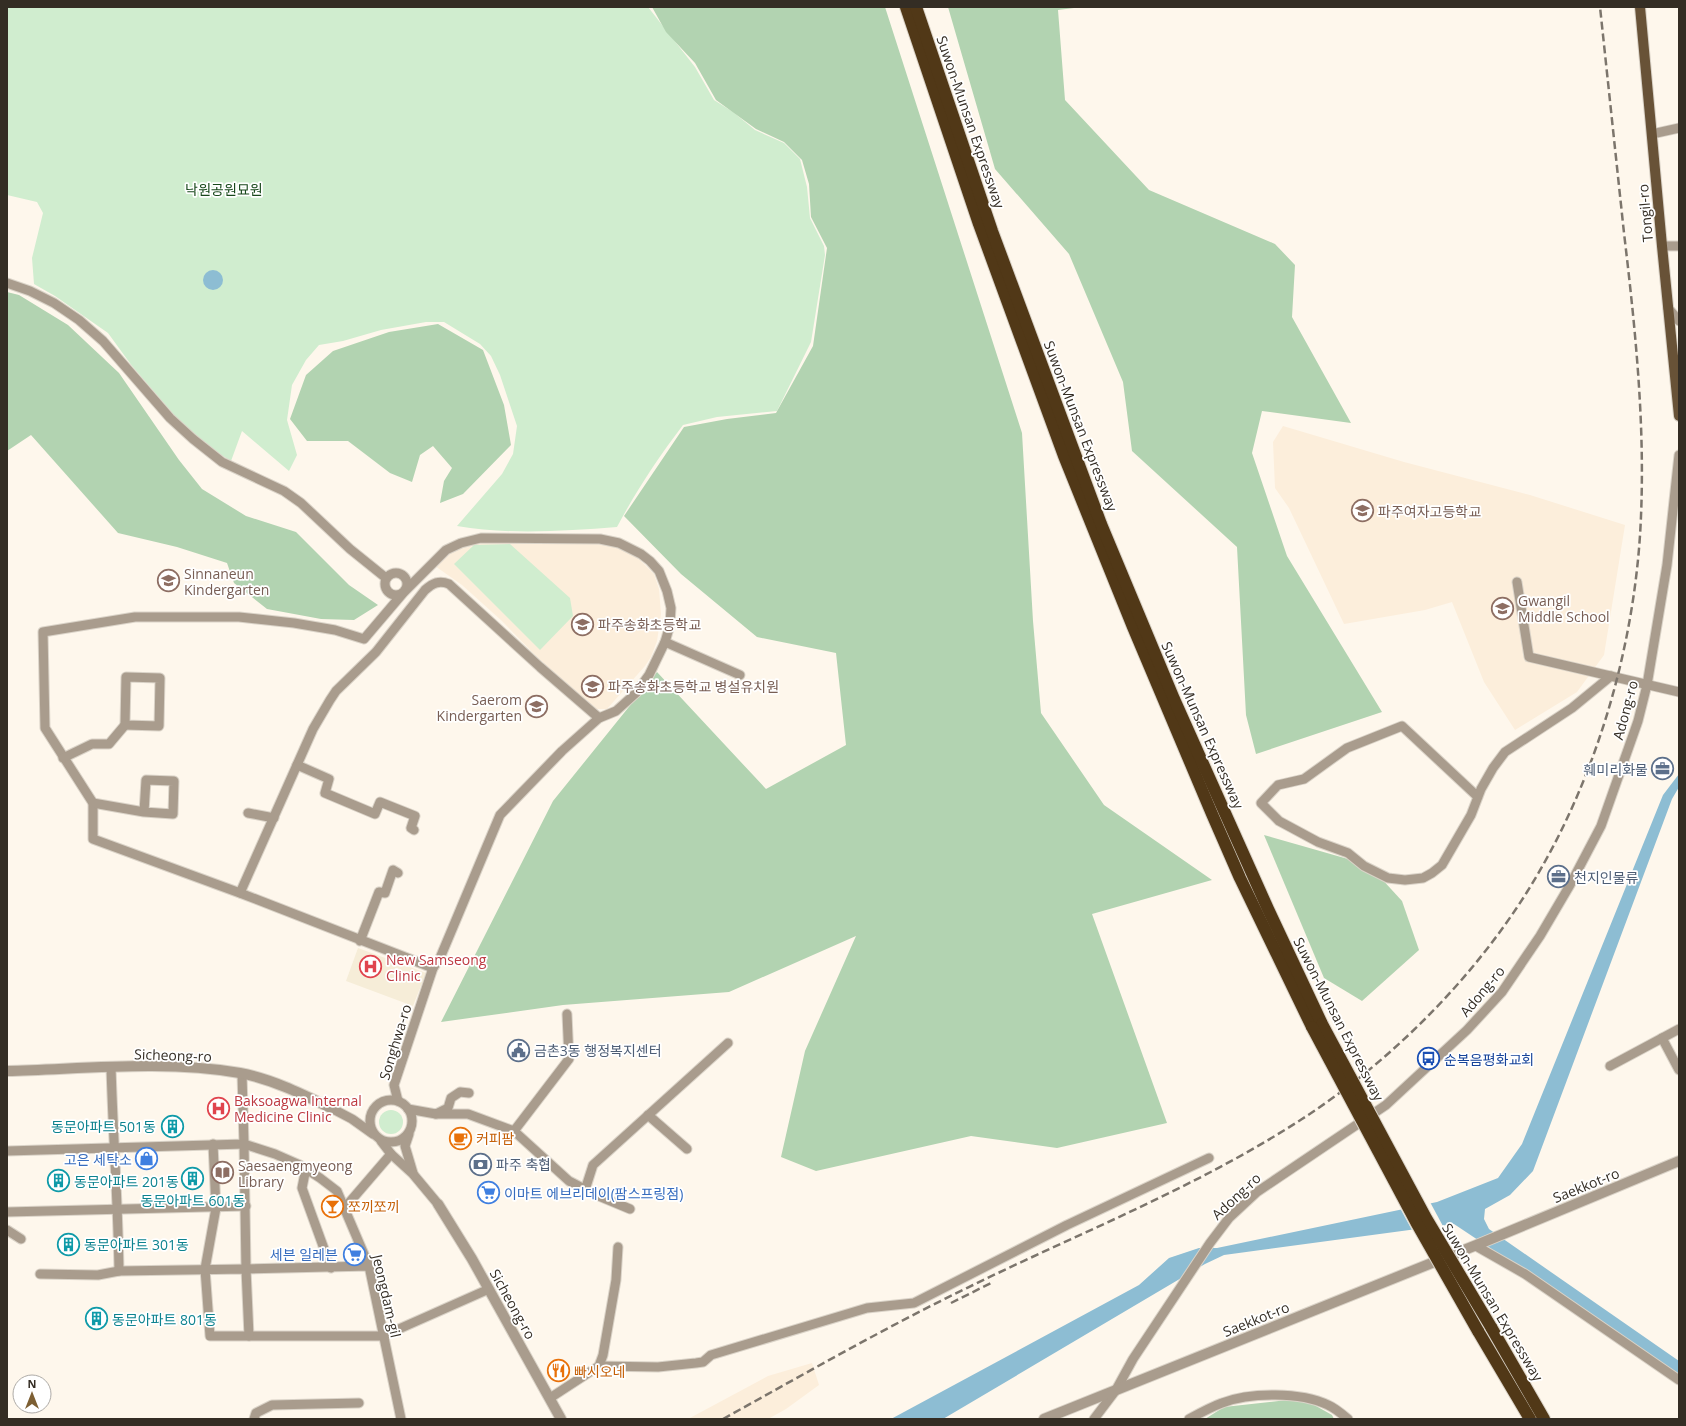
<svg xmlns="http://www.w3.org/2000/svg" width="1686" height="1426" viewBox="0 0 1686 1426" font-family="'Open Sans','Noto Sans KR',sans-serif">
<rect width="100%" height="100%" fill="#fef7ec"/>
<polygon fill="#f6edd8" points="358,948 426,973 413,1006 346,981"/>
<g fill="#fceedb">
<polygon points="1283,426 1404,462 1530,495 1625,525 1604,655 1577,692 1515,730 1484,682 1452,602 1425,610 1344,624 1289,508 1275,488 1273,442"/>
<polygon points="477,541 599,543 620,547 636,556 654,574 659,589 661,614 657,641 651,657 645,666 607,709 593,709 534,654 502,621 462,585 435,566 447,552"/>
<polygon points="812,1363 819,1385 786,1409 768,1419 688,1419 768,1376"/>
</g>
<g fill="#d0edcf">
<path d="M7 7H648L695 67 714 100 733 112 755 130 784 143 800 159 807 187 810 218 824 246 825 255 811 342 777 411 717 417 683 425C658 458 636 491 617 527 564 531 509 535 457 526L502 474 513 454 517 426 500 375 491 356 480 344 444 322H426L381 330 343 341 319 345 306 360 292 385 287 420 297 455 289 471 242 431 231 461 213 450 187 430 132 366 108 333 55 296 34 284 32 258 43 213 37 202 7 195Z"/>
<polygon points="510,544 570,598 573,616 540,650 454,564 474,545"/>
<circle cx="391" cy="1122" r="12"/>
</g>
<g fill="#b2d3b1">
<polygon points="652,7 885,7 1022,433 1033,621 1041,713 1104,805 1212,880 1092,914 1167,1123 1057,1148 971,1136 816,1171 781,1157 805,1051 856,936 729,992 563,1005 441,1022 553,801 657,672 766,789 846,745 836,653 757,637 681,574 624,516 684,427 727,419 776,413 813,346 827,248 811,217 809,184 802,160 784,142 756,129 716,100 695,63 666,32"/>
<polygon points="948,7 1082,7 1058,10 1065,100 1149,190 1275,244 1295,265 1292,317 1351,423 1262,411 1252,453 1287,556 1382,712 1256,754 1246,715 1237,547 1132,451 1123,382 1069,254 995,169"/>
<polygon points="7,292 19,295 68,325 119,373 179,460 202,489 246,516 296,532 349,585 378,605 354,620 321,619 267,609 234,583 227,563 177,547 118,533 31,435 7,451"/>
<polygon points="438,324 483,350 504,405 511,445 463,494 440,503 444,481 452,468 433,446 420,455 412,482 390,473 348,441 307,441 290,419 306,375 333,351 389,332"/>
<polygon points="1264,835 1369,865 1402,901 1419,950 1362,1001 1324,978"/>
<polygon points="1287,1400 1309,1402 1332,1415 1334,1419 1205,1419 1224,1407"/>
</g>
<g fill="#8dbdd3">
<circle cx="213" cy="280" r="10"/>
<polygon points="1679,774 1679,787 1672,799 1533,1171 1510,1195 1485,1209 1484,1219 1489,1229 1679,1361 1679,1374 1454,1224 1224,1255 1205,1264 943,1419 891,1419 1139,1285 1169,1258 1199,1248 1217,1248 1437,1202 1498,1178 1522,1144 1663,795"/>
</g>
<polygon fill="#fef7ec" points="1430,1202 1444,1228 1413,1232 1400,1208"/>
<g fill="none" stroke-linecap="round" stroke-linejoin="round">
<defs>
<g id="minor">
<polyline points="1652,134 1679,128"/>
<polyline points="1662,246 1679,246"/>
<polyline points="7,283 30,291 54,303 79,320 103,341 170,418 193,439 222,462 284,491 301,503 350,549 386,578"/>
<polyline points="1668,308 1679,321"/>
<polygon points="481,538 600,539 619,543 641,554 650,561 659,571 667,591 671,608 670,625 665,642 649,675 636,693 616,711 599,718 562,751 500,815 440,958 433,968 240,893 93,839 93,803 45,728 43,632 135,617 239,617 294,623 335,630 364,639 404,592 446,550 461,543"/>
<circle cx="396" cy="584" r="11"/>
<polyline points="1517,582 1529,657 1679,692"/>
<polyline points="665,642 740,675"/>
<polygon points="126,677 160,678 159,726 125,725"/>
<polyline points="63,758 92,744 109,744 125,725"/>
<polyline points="297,765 329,779 325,793 375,814 380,802 415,816 411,828 414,830"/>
<polyline points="1478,797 1402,726 1347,748 1304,779 1278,785 1261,803 1279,821 1318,842 1348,853 1364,866 1388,878 1405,880 1423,878 1432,873 1442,865 1471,815 1481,789 1493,768 1505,752 1572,708 1611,676"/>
<polyline points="93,803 144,812 173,814 174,781 146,780 144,812"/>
<polyline points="248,813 274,818"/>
<path d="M240 893 313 729 330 700 336 691 376 652 425 590C433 583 439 580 449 584L540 667 599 718"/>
<polyline points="360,941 379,892 385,893 393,870 398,873"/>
<polyline points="1662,1038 1679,1070"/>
<polyline points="1610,1066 1679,1029"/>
<path d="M111 1067C113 1135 118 1203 119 1271"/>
<circle cx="391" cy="1121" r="21"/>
<polyline points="398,1101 394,1085 433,968"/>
<polyline points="331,1108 352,1119 373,1134"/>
<polyline points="408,1109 436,1114 448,1108 451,1098 460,1092 469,1093"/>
<polyline points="436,1114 468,1114 514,1131 569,1181 594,1194 630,1209"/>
<polyline points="648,1115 687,1149"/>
<polyline points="514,1131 569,1059 567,1014"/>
<polyline points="409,1134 405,1146 413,1173"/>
<polyline points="381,1141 391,1154 413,1174 438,1204"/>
<polyline points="213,1144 216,1208 205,1269 210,1336 383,1336 489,1289"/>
<polyline points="7,1151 244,1144 242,1074"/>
<polyline points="306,1168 302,1188 331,1268"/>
<polyline points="585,1190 593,1165 728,1043"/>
<polyline points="343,1205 348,1204 391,1154"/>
<polyline points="7,1212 246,1206"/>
<polyline points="7,1230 21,1239"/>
<polyline points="1476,1246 1525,1274 1679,1380"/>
<polyline points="369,1266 246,1269 244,1144 275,1154 300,1165 320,1178 337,1191 369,1266 401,1419"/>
<polyline points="40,1274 98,1275 119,1271 246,1269 249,1336"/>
<polyline points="599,1366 658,1367 696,1363 703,1362 711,1355 867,1308 914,1303 1067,1225 1209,1158"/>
<polyline points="550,1398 599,1366 603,1355 616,1280 618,1247"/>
<polyline points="254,1419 256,1413 272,1405 359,1403"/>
<polyline points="1094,1419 1116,1390 1133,1359 1210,1243 1229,1218 1257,1192 1386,1105 1467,1030 1502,992 1540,936 1570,885 1601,826 1638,721 1647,685 1667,565 1679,455"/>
<path d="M1189 1419C1200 1413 1211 1407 1222 1403 1250 1392 1301 1392 1328 1405 1335 1408 1342 1414 1348 1419"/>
</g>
<g id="tertiary">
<path d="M7 1071C85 1069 163 1060 240 1073 272 1079 302 1094 331 1108"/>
<polyline points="438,1204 472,1259 561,1419"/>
<polyline points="1044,1419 1479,1244 1679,1161"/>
</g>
<polyline id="primary" points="1640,7 1662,246 1679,416"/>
<g id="motorway">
<polyline points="906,7 979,224 1064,456 1133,627 1212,814 1240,878 1312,1027"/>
<polyline points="916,7 992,231 1101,524 1174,699 1268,909 1322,1024"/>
<polyline points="1491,1327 1544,1419"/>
<polyline points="1478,1331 1530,1419"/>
</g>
</defs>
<use href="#minor" stroke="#dad3c8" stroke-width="11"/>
<use href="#tertiary" stroke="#dad3c8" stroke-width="12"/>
<use href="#primary" stroke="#dad3c8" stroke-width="12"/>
<use href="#motorway" stroke="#dad3c8" stroke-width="14"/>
<use href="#minor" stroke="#a99c8d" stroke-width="9"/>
<use href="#tertiary" stroke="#a99c8d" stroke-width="10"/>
<use href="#primary" stroke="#685237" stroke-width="10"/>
<use href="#motorway" stroke="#513817" stroke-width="12"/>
<g stroke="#7c756c" stroke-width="2.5" stroke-dasharray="8 4" stroke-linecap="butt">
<polyline points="951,1303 991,1283"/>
<path d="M723 1419C806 1373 888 1326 973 1285 1084 1231 1199 1186 1302 1119 1390 1062 1471 981 1527 892 1596 782 1636 645 1641 516 1645 421 1635 326 1624 233 1616 158 1608 82 1600 7"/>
</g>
<defs>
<g id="motorway-bridge">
<polyline points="1322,1024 1426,1218 1491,1327"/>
<polyline points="1312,1027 1416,1222 1478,1331"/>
</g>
</defs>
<use href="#motorway-bridge" stroke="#dad3c8" stroke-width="14" stroke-linecap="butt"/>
<use href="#motorway-bridge" stroke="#513817" stroke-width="12"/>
</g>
<defs>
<symbol id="school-ring" viewBox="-11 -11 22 22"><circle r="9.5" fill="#fff" stroke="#8d6e63" stroke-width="1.5"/><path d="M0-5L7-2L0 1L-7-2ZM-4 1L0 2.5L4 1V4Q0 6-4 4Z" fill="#8d6e63"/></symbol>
<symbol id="office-ring" viewBox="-11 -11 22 22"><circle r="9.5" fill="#fff" stroke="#5c6f8a" stroke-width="1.5"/><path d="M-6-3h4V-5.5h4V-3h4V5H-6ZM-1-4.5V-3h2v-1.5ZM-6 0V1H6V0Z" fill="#5c6f8a"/></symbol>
<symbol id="hospital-ring" viewBox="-11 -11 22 22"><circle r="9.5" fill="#fff" stroke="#e0444e" stroke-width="1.5"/><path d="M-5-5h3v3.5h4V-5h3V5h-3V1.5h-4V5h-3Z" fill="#e0444e"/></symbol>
<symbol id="civic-ring" viewBox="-11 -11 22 22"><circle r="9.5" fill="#fff" stroke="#5c6f8a" stroke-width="1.5"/><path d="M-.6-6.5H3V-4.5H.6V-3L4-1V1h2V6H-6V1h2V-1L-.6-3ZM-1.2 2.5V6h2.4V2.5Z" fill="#5c6f8a"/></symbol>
<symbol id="bus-ring" viewBox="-11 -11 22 22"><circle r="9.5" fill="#fff" stroke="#1a4fb4" stroke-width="1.5"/><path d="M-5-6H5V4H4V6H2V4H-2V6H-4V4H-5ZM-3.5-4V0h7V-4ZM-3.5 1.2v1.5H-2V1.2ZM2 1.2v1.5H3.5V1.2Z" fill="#1a4fb4"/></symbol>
<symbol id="building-ring" viewBox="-11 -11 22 22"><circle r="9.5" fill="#fff" stroke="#0f9aa8" stroke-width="1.5"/><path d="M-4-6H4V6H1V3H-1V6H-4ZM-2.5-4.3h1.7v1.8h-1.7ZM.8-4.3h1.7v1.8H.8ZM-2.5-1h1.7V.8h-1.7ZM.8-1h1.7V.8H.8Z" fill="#0f9aa8"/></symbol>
<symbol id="cafe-ring" viewBox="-11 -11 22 22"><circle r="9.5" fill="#fff" stroke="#e8710a" stroke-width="1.5"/><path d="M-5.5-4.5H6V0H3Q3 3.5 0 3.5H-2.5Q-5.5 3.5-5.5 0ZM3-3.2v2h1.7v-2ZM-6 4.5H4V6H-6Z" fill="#e8710a"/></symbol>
<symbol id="shop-ring" viewBox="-11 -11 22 22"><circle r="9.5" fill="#fff" stroke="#3f7fe0" stroke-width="1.5"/><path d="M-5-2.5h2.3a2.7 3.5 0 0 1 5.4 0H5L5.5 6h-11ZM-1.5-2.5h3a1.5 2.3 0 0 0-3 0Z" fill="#3f7fe0"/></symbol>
<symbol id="bank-ring" viewBox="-11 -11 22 22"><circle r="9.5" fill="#fff" stroke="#5c6f8a" stroke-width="1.5"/><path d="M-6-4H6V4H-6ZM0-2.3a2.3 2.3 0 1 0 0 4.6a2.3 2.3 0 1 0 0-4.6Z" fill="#5c6f8a"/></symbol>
<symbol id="library-ring" viewBox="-11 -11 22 22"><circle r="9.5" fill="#fff" stroke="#8d6e63" stroke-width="1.5"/><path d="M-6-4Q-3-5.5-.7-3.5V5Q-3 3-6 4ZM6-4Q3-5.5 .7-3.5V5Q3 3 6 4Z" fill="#8d6e63"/></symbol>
<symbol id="supermarket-ring" viewBox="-11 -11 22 22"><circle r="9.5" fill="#fff" stroke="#3f7fe0" stroke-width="1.5"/><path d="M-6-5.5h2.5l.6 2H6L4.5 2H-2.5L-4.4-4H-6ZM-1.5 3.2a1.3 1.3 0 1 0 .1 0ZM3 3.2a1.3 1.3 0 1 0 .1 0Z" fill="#3f7fe0"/></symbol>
<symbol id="bar-ring" viewBox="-11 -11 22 22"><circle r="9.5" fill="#fff" stroke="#e8710a" stroke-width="1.5"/><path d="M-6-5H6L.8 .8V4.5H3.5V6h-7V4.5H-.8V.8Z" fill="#e8710a"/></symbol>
<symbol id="restaurant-ring" viewBox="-11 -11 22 22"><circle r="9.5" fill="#fff" stroke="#e8710a" stroke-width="1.5"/><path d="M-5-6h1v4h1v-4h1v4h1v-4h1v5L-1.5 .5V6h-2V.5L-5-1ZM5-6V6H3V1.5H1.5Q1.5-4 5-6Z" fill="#e8710a"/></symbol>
</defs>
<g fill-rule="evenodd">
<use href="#school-ring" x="1350" y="498" width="25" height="25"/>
<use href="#school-ring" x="156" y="568" width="25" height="25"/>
<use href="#school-ring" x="1490" y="596" width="25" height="25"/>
<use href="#school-ring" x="570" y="612" width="25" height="25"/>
<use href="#school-ring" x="580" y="674" width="25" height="25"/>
<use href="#school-ring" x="524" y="694" width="25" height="25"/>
<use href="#office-ring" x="1650" y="756" width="25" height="25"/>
<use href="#office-ring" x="1546" y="864" width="25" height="25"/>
<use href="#hospital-ring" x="358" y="954" width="25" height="25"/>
<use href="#civic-ring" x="506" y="1038" width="25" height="25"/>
<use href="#bus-ring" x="1416" y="1046" width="25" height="25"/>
<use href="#hospital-ring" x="206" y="1096" width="25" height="25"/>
<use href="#building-ring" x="160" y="1114" width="25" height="25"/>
<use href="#cafe-ring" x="448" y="1126" width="25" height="25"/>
<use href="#shop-ring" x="134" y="1146" width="25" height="25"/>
<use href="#bank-ring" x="468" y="1152" width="25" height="25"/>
<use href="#library-ring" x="210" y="1160" width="25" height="25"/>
<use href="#building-ring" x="180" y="1166" width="25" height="25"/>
<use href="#building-ring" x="46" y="1168" width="25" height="25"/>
<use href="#supermarket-ring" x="476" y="1180" width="25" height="25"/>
<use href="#bar-ring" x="320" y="1194" width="25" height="25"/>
<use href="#building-ring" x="56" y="1232" width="25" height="25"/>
<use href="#supermarket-ring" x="342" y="1242" width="25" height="25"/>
<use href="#building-ring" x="84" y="1306" width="25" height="25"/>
<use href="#restaurant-ring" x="546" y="1358" width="25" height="25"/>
</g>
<g text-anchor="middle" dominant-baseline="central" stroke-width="3.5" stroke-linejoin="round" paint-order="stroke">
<g font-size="14" fill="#342d24" stroke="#fff">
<text transform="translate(971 122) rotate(71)">Suwon-Munsan Expressway</text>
<text transform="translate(1645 213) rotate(-95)">Tongil-ro</text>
<text transform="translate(1081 426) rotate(69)">Suwon-Munsan Expressway</text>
<text transform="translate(1625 710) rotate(-75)">Adong-ro</text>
<text transform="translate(1203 725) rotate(66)">Suwon-Munsan Expressway</text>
<text transform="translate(1482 991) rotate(-50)">Adong-ro</text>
<text transform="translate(1339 1019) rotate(63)">Suwon-Munsan Expressway</text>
<text transform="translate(395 1042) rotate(-73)">Songhwa-ro</text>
<text transform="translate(173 1055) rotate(2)">Sicheong-ro</text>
<text transform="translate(1586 1185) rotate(-22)">Saekkot-ro</text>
<text transform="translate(1236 1196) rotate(-43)">Adong-ro</text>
<text transform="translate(387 1296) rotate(77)">Jeongdam-gil</text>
<text transform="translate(1493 1302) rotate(59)">Suwon-Munsan Expressway</text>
<text transform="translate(513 1304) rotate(61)">Sicheong-ro</text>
<text transform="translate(1256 1319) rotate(-22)">Saekkot-ro</text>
</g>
<g font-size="14" fill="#18481b" stroke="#fff">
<text x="224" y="189">낙원공원묘원</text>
</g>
<g font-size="14" fill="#785e54" stroke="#fff" text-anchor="start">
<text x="1378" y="511">파주여자고등학교</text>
<text x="184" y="573">Sinnaneun<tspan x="184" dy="16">Kindergarten</tspan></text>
<text x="1518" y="600">Gwangil<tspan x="1518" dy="16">Middle School</tspan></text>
<text x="598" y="624">파주송화초등학교</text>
<text x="608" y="686">파주송화초등학교 병설유치원</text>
<text x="522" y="699" text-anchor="end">Saerom<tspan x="522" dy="16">Kindergarten</tspan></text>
<text x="238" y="1165">Saesaengmyeong<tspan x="238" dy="16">Library</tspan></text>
</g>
<g font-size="14" fill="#4e5e75" stroke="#fff" text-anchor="start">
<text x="1648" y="769" text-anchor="end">훼미리화물</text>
<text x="1574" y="877">천지인물류</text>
<text x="534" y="1050">금촌3동 행정복지센터</text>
<text x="496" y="1164">파주 축협</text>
</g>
<g font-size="14" fill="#be3a42" stroke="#fff" text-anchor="start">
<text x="386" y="959">New Samseong<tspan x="386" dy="16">Clinic</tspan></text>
<text x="234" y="1100">Baksoagwa Internal<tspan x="234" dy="16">Medicine Clinic</tspan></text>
</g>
<g font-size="14" fill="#164399" stroke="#fff" text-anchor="start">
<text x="1444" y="1059">순복음평화교회</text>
</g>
<g font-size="14" fill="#0d838f" stroke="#fff" text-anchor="start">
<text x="156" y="1126" text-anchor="end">동문아파트 501동</text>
<text x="74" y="1181">동문아파트 201동</text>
<text x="193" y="1200" text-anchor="middle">동문아파트 601동</text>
<text x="84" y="1244">동문아파트 301동</text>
<text x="112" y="1319">동문아파트 801동</text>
</g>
<g font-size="14" fill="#c56008" stroke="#fff" text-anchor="start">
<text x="476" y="1138">커피팜</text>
<text x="348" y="1206">쪼끼쪼끼</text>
<text x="574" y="1371">빠시오네</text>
</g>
<g font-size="14" fill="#366cbe" stroke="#fff" text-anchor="end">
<text x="132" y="1159">고은 세탁소</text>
<text x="504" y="1193" text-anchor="start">이마트 에브리데이(팜스프링점)</text>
<text x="338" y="1254">세븐 일레븐</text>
</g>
</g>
<rect width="1686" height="1426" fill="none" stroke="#342d24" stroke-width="16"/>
<g transform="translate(32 1394)"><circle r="19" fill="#ffffff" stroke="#aeaba7"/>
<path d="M0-3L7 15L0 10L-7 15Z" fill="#7d5f33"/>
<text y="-6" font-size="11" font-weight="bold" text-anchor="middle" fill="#342d24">N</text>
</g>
</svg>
